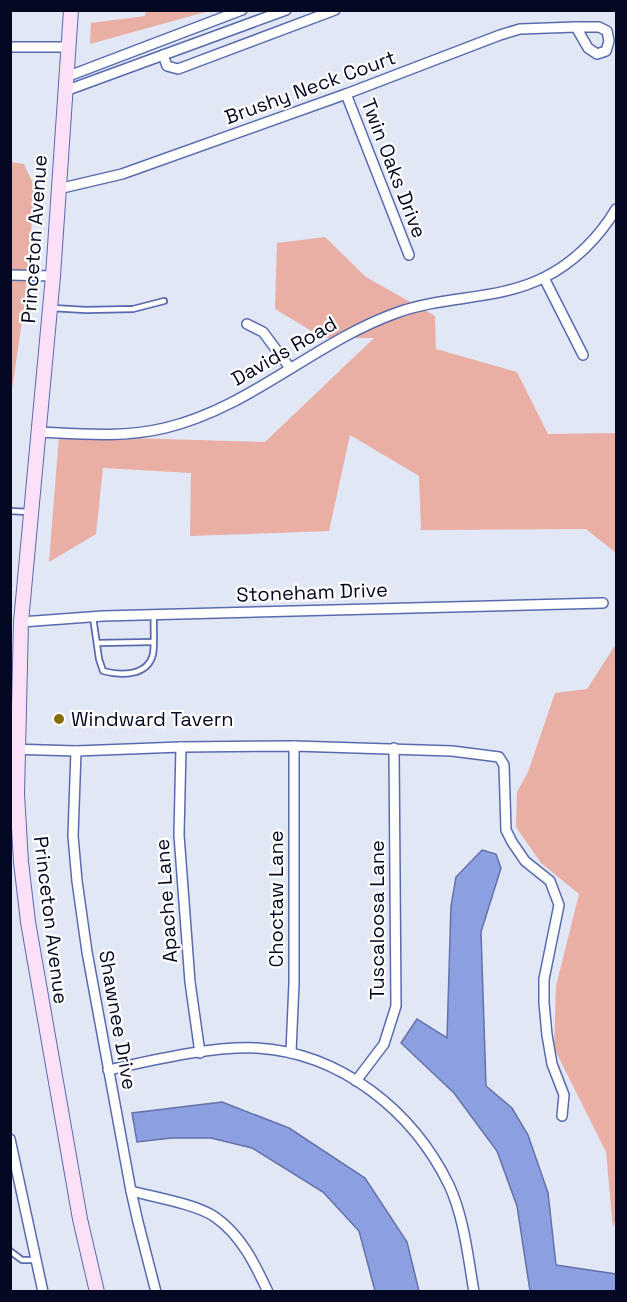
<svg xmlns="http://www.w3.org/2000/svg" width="627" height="1302" viewBox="0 0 627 1302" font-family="'Space Grotesk',sans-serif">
<rect width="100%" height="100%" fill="#e2e7f6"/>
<g fill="#eaafa4">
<polygon points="146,11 209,11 90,44 91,23 145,16"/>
<polygon points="11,162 24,164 35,188 24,308 11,396"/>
<polygon points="325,237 366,277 435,316 436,349 517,372 548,434 616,433 616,553 586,529 421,530 419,476 350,435 329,531 190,536 191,473 103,468 96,534 49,562 59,436 265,442 374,338 323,338 275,309 277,243"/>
<polygon points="616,644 616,1218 613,1228 606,1152 554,1048 556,986 579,894 541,863 516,827 517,792 528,772 555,693 587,689"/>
</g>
<g fill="#8c9fe1" stroke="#6472a8" stroke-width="1.5">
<polygon points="482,850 496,854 501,868 481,932 486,1086 512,1108 528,1135 548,1193 556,1265 616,1274 616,1291 530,1291 517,1206 497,1151 454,1093 401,1043 417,1019 447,1038 451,906 456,877"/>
<polygon points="222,1102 289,1128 365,1178 407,1242 419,1291 375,1291 359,1231 323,1192 252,1148 211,1138 172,1138 137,1142 132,1113"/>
</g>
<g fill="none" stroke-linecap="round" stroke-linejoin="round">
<defs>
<g id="lane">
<polyline points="52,308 86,310 133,309 164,301"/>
<polyline points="10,511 29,512"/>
<path d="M93 617 99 659 103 671C121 676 148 676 153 654 155 642 153 627 154 615"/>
<polyline points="97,643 153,642"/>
<polyline points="10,1251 22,1260 36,1260"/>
</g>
<g id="street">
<polygon points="576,27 599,27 607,31 609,41 606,51 597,54 588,48"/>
<polyline points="10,47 68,47"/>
<polyline points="163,55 167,66 178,69 335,10"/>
<polyline points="66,77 242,10"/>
<polyline points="65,91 286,10"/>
<polyline points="346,94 409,255"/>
<polyline points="58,189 122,174 346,94 500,35 520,29 576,27"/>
<polyline points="10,275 53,276"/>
<polyline points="544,278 583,355"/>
<polyline points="247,324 263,332 290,368"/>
<path d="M38 432C81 434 123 438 165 428 250 408 315 342 396 313 445 295 498 301 545 277 575 262 600 236 616 209"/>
<polyline points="21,622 103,616 603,603"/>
<polyline points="181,747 179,835 190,982 200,1053"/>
<polyline points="10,749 76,751 181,747 294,746 452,751 499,757 504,765 506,830 512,842 525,861 550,881 559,905 544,979 544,1003 547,1035 552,1064 564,1095 562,1116"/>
<polyline points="76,751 73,836 77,881 87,952 131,1191 138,1222 156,1292"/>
<polyline points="291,1052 294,983 294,746"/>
<path d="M108 1070C154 1060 211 1046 257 1048 341 1053 413 1111 449 1185 464 1217 468 1257 474 1292"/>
<polyline points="356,1081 384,1044 396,1006 394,748"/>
<polyline points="10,1139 43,1292"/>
<path d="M131 1191C154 1197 196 1204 215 1217 241 1235 255 1264 268 1292"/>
</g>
<polyline id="secondary" points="71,10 53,276 21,622 17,794 21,862 28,922 80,1219 97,1292"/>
</defs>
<use href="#lane" stroke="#596bae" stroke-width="8"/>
<use href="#street" stroke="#596bae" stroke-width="12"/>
<use href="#secondary" stroke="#596bae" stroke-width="16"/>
<use href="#lane" stroke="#fff" stroke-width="4.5"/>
<use href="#street" stroke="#fff" stroke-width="9"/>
<use href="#secondary" stroke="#fbe0f8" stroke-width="14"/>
</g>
<circle fill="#876c0a" stroke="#fff" stroke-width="2" cx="59" cy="719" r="6"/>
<g text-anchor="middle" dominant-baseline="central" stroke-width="4.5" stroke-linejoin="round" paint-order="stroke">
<g font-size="20" fill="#050822" stroke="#fff">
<text transform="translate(310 87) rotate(-20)">Brushy Neck Court</text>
<text transform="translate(394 168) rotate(69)">Twin Oaks Drive</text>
<text transform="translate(34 239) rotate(-86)">Princeton Avenue</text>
<text transform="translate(284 351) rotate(-30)">Davids Road</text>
<text transform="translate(312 592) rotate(-2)">Stoneham Drive</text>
<text transform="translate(276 899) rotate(-90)">Choctaw Lane</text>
<text transform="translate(166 901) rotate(-94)">Apache Lane</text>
<text transform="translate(51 920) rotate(83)">Princeton Avenue</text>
<text transform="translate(377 920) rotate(-90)">Tuscaloosa Lane</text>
<text transform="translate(118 1020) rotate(80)">Shawnee Drive</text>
</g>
<g font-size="20" fill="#050822" stroke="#fff" text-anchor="start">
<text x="71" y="719">Windward Tavern</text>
</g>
</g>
<rect width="627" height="1302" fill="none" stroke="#050822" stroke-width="24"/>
</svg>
